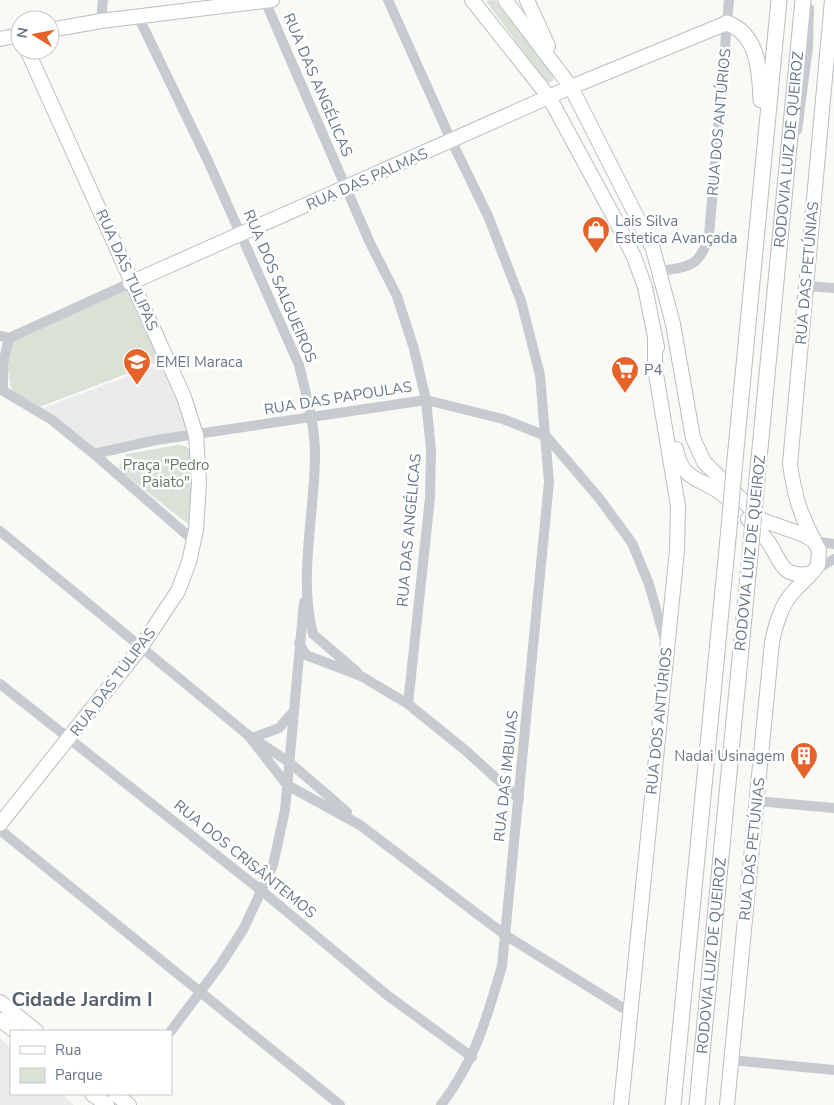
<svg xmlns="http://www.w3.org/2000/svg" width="834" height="1105" viewBox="0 0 834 1105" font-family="'Nunito Sans',sans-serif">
<rect width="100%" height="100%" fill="#f9f9f6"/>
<g fill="#eaebea">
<polygon points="163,363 188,431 96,449 40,409"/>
<polygon points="0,1038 11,1048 11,1094 62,1094 74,1105 0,1105"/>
</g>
<g fill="#dae1d7">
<polygon points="495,0 553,75 553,81 549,83 545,81 486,1"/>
<path d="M130 283 163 360 37 408 11 389 7 365 9 338C53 326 91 305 130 283Z"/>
<polygon points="178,445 186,446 191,451 193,523 188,524 122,472 119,466 126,454"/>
</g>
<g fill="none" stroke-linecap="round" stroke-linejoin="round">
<defs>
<g id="major">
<polyline points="472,0 549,97 614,217 634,257 645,287 657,347"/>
<path d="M505 0 571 87 653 249 673 324 693 438 704 462 762 520 804 535 814 541 819 550 818 565C812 575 802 582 794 591 781 605 776 624 772 642L727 1105"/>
<polyline points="527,0 548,46"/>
<polyline points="50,30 101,21 272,0"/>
<polyline points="0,39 20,35"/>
<polyline points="130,283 571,87 727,23"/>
<path d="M676 449C682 485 707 477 729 500"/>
<path d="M748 519C755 527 763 534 769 543 782 563 781 577 809 574"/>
<path d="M814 540C800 515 794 493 790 464L832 0"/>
<polyline points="0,824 141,647 178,591 189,562 196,530 199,482 196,435 184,397 27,50"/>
<polyline points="0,1002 36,1031"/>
<polyline points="0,1020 15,1031"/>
<polyline points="92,1094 107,1105"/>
<polyline points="115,1094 129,1105"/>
<polyline points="621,1105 677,550 678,506 655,368 655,338"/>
</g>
<g id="highway">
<path d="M727 23C758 34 760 71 761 100"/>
<polyline points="734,470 779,0"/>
<path id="s1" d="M756 490 803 0"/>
<polyline points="673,1105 729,528"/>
<path id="s2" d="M697 1105 750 555"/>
</g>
</defs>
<use href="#major" stroke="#babec2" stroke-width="16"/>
<use href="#highway" stroke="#b9bdc0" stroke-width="17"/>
<g stroke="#c7cace" stroke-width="10">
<path d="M388 0 451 140 488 216 521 301 540 375 549 482 502 966C486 1020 476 1059 441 1105"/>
<polyline points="265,1 370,243 397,296 414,349 426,400 431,450 430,498 408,704"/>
<path d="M138 16 208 161 299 365C306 394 315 425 315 455 315 512 298 578 313 634"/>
<polyline points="101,21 103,0"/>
<polyline points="797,130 808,47 809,8"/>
<path d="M660 271C690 267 700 266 709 236L729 0"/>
<polyline points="806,286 834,288"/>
<polyline points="0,336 9,338 130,283"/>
<polyline points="0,389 52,420 94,454 194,541"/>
<polyline points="3,389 3,364 9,338"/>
<polyline points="94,454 156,440 426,400 503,419 546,436 599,498 632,543 649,584 665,640"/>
<polyline points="0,531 248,735 289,762 347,812"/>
<polyline points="814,541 834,544"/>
<polyline points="815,570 834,559"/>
<polyline points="313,634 357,672"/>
<polyline points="299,643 306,655 361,676 408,704 465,750 519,799"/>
<polyline points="0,684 262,891 387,995 472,1057"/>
<polyline points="248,735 287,785 360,825 505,935 631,1013"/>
<polyline points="252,738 279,728 293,712"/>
<polyline points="756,801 834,808"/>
<polyline points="0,830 340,1105"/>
<polyline points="171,1031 221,964 244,928 273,865 285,810 304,602"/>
<polyline points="731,1060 834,1070"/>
</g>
<use href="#major" stroke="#fff" stroke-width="14"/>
<use href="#highway" stroke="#fff" stroke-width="15"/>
<defs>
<g id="highway-bridge">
<polyline points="729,528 734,470"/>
<polyline points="750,555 756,490"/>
</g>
</defs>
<use href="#highway-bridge" stroke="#b9bdc0" stroke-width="17" stroke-linecap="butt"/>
<use href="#highway-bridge" stroke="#fff" stroke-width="15"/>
</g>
<defs>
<symbol id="shop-pin" viewBox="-11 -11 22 30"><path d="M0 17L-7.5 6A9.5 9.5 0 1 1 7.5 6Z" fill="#e66229" stroke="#fff"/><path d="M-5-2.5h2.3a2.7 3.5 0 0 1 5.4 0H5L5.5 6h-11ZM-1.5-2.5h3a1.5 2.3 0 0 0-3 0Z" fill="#fff"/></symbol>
<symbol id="school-pin" viewBox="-11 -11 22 30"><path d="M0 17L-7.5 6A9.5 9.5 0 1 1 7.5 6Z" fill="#e66229" stroke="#fff"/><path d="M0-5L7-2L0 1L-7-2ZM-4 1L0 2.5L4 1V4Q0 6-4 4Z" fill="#fff"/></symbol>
<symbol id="supermarket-pin" viewBox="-11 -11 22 30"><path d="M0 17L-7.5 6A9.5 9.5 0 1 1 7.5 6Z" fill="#e66229" stroke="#fff"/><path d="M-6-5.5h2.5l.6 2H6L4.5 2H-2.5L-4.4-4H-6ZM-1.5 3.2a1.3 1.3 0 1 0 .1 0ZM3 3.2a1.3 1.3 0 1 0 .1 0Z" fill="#fff"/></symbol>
<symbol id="building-pin" viewBox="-11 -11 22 30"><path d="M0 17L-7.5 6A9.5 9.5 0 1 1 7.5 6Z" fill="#e66229" stroke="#fff"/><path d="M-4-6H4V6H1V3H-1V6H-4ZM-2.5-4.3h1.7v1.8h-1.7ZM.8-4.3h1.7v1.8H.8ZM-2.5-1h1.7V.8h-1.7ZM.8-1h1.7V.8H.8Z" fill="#fff"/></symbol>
</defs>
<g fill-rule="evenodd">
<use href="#shop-pin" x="580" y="214" width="32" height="43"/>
<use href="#school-pin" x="121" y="346" width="32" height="43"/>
<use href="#supermarket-pin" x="609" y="354" width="32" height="43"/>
<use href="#building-pin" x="788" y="740" width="32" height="43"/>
</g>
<g text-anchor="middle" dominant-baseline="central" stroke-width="5" stroke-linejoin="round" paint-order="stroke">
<g font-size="15" fill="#677788" stroke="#fff">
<text transform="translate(318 85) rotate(67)">RUA DAS ANGÉLICAS</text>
<text transform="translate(719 122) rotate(-85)">RUA DOS ANTÚRIOS</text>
<text stroke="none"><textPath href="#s1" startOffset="342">RODOVIA LUIZ DE QUEIROZ</textPath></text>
<text transform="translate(367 179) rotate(-24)">RUA DAS PALMAS</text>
<text transform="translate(127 270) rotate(66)">RUA DAS TULIPAS</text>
<text transform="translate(807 273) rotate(-85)">RUA DAS PETÚNIAS</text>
<text transform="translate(280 286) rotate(67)">RUA DOS SALGUEIROS</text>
<text transform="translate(338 398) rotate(-9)">RUA DAS PAPOULAS</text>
<text transform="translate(409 530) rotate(-85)">RUA DAS ANGÉLICAS</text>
<text transform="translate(750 553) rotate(-84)">RODOVIA LUIZ DE QUEIROZ</text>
<text transform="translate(113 682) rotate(-53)">RUA DAS TULIPAS</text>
<text transform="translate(659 721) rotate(-84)">RUA DOS ANTÚRIOS</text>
<text transform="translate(506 776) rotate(-84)">RUA DAS IMBUIAS</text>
<text transform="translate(752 849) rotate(-84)">RUA DAS PETÚNIAS</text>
<text transform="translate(245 859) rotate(39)">RUA DOS CRISÂNTEMOS</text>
<text stroke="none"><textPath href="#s2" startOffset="150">RODOVIA LUIZ DE QUEIROZ</textPath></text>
</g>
<g font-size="15" fill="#677788" stroke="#fff" text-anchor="start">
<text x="615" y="221">Lais Silva<tspan x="615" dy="17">Estetica Avançada</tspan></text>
<text x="156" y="362">EMEI Maraca</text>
<text x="644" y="370">P4</text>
<text x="785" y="756" text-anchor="end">Nadai Usinagem</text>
</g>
<g font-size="15" fill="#667a62" stroke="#fff">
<text x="166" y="465">Praça "Pedro<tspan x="166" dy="17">Paiato"</tspan></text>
</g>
<g font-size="20" font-weight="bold" fill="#56616d" stroke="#fff">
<text x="82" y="999">Cidade Jardim I</text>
</g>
</g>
<rect x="10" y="1030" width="162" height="65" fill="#ffffff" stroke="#c2c9cf"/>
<rect x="20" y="1046" width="25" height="8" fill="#ffffff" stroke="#c2c9cf"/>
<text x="55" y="1055" font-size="15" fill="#677788">Rua</text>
<rect x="20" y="1068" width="25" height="15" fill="#dae1d7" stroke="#c2c9cf"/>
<text x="55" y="1080" font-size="15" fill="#677788">Parque</text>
<g transform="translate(35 35) rotate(280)"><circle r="24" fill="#ffffff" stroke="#c2c9cf"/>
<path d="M0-4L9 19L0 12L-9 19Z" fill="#e66229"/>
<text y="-8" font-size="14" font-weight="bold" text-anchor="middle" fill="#677788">N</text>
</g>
</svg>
